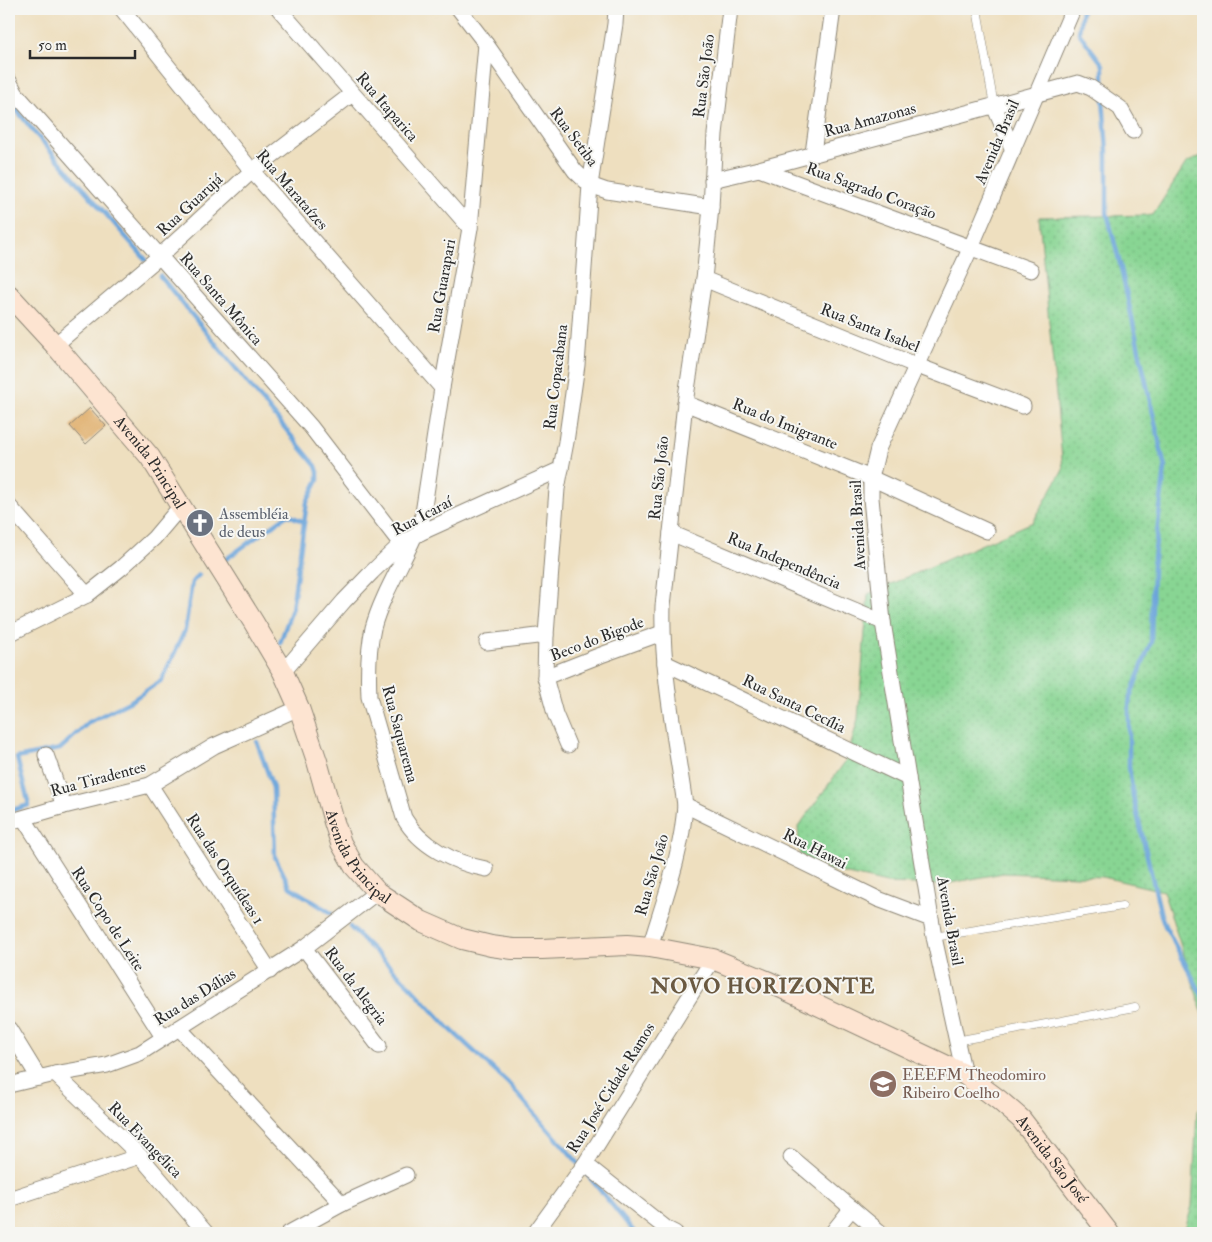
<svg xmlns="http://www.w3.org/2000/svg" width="1212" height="1242" viewBox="0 0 1212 1242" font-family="'IM FELL Double Pica',serif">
<defs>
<pattern id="grass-dots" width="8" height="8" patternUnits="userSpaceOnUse" patternTransform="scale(1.25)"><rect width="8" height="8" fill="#88d593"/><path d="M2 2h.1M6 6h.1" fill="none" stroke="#76b77f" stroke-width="1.8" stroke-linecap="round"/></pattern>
</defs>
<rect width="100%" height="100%" fill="#f6f6f2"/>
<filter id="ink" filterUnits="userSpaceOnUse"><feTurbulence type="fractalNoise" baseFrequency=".02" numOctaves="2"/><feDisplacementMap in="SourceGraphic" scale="10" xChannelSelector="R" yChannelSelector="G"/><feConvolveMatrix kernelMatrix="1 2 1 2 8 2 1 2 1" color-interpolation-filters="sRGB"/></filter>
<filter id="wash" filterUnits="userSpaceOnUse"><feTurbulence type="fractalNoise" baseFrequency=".0096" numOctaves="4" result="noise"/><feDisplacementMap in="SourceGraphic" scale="20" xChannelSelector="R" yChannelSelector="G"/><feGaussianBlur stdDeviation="1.12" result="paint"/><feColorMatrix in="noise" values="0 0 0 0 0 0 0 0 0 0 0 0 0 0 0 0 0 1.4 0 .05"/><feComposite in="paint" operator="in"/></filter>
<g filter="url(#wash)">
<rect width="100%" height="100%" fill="#eedfbf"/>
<g fill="url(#grass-dots)" stroke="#5a805f">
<polygon points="1203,155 1203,1014 1163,891 1103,877 1003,873 940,885 887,883 830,870 800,855 798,827 847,759 858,719 868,594 1033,522 1063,469 1039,217 1153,215 1186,163"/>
<polygon points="1203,1107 1203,1233 1184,1233 1192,1206 1197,1111"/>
</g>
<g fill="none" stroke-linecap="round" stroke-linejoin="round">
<g stroke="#6ba4da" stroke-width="4.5">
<polyline points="1082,9 1079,33 1103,65 1103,92"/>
<polyline points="1103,99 1107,151 1107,213 1120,264 1165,468 1153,566 1151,642 1130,697 1129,706 1129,767 1133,796 1161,915 1165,926 1203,997"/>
<polyline points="9,100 34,132 146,260"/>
<polyline points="160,276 316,466 318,472 318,480 307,502 292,609 280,643"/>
<polyline points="226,559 286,516 289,515 304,522"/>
<polyline points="257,742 273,788 275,857 290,887 331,913"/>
<polyline points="9,811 29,805 17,758 60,749 89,722 131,701 162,680 185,630 192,582 199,575"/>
<polyline points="350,927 411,987 449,1028 508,1083 580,1165"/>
<polyline points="586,1173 635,1233"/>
</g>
</g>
<g id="blocks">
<polygon fill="#e0ae6b" points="90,408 106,426 86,444 70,426"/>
</g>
</g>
<g filter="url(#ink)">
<use href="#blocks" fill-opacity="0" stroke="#8c8575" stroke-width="1"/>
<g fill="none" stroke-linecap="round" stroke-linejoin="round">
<defs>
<g id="lane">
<polyline points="977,9 994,106"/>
<polyline points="934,937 1122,906"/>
<polyline points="956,1041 1135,1007"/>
</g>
<g id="street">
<polyline points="122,9 252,171 442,388"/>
<polyline points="279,9 470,228"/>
<polyline points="459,9 486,44 575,171 590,185 607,191 711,207"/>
<polyline points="9,81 16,94 311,427 401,544"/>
<polyline points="994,106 1013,150"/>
<polyline points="813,153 833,9"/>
<polyline points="759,169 1031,270"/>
<polyline points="712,180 759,169 1078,83 1091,88 1120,108 1133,131"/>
<polyline points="704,279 915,365 1023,406"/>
<polyline points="55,345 160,256 252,171 352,94"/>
<polyline points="685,403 871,478 987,531"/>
<polyline points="9,506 87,595"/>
<polyline points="420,533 442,388 470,228 486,44"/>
<polyline points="671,533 883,622"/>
<path d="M414 537C401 566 381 598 373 628 368 650 368 675 369 697L404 818C420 846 454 863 486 869"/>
<polyline points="9,634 87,595 121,568 154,538 181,506"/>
<polyline points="487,642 546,635"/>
<polyline points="665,663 908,778"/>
<polyline points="283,672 344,601 372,572 401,544 420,533 561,469"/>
<polyline points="545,677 601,655 662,633"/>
<polyline points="568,745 555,714 545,677 546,635 557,489 566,442 577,365 590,185 615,24 616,9"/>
<polyline points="46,755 64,806"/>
<polyline points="150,785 270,971"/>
<polyline points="685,805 878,899 931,919"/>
<polyline points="24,819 163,1037"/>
<polyline points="9,822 64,806 150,785 214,746 299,708"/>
<path d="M650 947C664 900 682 854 685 805 676 741 661 671 663 606L685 403 704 279 711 207 715 134 730 9"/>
<polyline points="304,948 379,1046"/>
<polyline points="179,1028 342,1204"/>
<polyline points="9,1029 39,1078"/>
<polyline points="55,1074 140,1156 206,1233"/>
<polyline points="964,1074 934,937 908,778 883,622 871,498 871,478 878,449 971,247 1073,9"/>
<polyline points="9,1085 55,1074 107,1065 140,1053 304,948 377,892"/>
<polyline points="791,1157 881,1233"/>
<polyline points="585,1164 667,1229 675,1233"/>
<polyline points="9,1199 140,1156"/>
<polyline points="289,1233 342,1204 406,1175"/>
<polyline points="535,1233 585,1164 713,959"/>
<polyline points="832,1233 852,1208"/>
</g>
<g id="secondary">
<path id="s1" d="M9 295 55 345 150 457 254 623 283 672 299 708 317 761 334 822 341 843 354 866 377 892 421 921 462 939 491 946 513 949H542L627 945 650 947 713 959 769 982 964 1074 999 1100 1021 1119 1109 1233"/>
</g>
</defs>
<use href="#lane" stroke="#8c8575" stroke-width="9"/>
<use href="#street" stroke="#8c8575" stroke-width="17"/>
<use href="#secondary" stroke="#8c8575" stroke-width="22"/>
<use href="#lane" stroke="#fff" stroke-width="8"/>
<use href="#street" stroke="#fff" stroke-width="15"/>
<use href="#secondary" stroke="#fde4d1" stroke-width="20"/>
</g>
</g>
<defs>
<symbol id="church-disc" viewBox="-11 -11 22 22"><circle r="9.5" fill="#6b7280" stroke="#f6f6f2"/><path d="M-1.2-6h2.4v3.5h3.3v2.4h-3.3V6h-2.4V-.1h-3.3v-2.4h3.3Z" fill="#fff"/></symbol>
<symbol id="school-disc" viewBox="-11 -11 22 22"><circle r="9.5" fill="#8d6e63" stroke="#f6f6f2"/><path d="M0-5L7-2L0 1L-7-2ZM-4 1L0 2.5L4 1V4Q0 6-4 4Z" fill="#fff"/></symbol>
</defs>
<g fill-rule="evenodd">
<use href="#church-disc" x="184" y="507" width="32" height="32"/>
<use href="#school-disc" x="867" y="1068" width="32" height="32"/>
</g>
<g text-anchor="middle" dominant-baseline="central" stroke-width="4" stroke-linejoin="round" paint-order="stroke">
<g font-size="16" fill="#2b2b2b" stroke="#f6f6f2">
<text transform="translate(704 76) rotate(-83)">Rua São João</text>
<text transform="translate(387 107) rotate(49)">Rua Itaparica</text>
<text transform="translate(870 120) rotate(-15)">Rua Amazonas</text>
<text transform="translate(574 137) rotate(53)">Rua Setiba</text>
<text transform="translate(997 142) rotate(-67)">Avenida Brasil</text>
<text transform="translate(292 190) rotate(49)">Rua Marataízes</text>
<text transform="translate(871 191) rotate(20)">Rua Sagrado Coração</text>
<text transform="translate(190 205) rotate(-43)">Rua Guarujá</text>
<text transform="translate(442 286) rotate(-80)">Rua Guarapari</text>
<text transform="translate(221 299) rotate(49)">Rua Santa Mônica</text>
<text transform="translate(870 328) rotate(22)">Rua Santa Isabel</text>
<text transform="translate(556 377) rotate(-83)">Rua Copacabana</text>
<text transform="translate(785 424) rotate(22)">Rua do Imigrante</text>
<text stroke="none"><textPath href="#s1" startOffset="219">Avenida Principal</textPath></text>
<text transform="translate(659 478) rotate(-84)">Rua São João</text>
<text transform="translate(422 516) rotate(-28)">Rua Icaraí</text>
<text transform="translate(858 525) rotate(-93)">Avenida Brasil</text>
<text transform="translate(784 561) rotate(23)">Rua Independência</text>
<text transform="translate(597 639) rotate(-21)">Beco do Bigode</text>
<text transform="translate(794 704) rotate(26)">Rua Santa Cecília</text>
<text transform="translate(400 734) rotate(75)">Rua Saquarema</text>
<text transform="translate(98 779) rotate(-15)">Rua Tiradentes</text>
<text transform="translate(815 849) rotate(27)">Rua Hawai</text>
<text stroke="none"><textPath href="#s1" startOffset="669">Avenida Principal</textPath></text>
<text transform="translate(225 869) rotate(57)">Rua das Orquídeas 1</text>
<text transform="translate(652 875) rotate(-74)">Rua São João</text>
<text transform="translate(108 919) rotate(57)">Rua Copo de Leite</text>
<text transform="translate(950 921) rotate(80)">Avenida Brasil</text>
<text transform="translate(356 986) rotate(53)">Rua da Alegria</text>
<text transform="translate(195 997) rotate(-32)">Rua das Dálias</text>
<text transform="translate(611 1088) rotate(-58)">Rua José Cidade Ramos</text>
<text transform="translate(145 1140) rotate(46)">Rua Evangélica</text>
<text stroke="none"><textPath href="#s1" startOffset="1460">Avenida São José</textPath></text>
</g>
<g font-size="16" fill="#5b616d" stroke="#f6f6f2" text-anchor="start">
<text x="219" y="514">Assembléia<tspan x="219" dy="18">de deus</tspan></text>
</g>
<g font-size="16" fill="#785e54" stroke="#f6f6f2" text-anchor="start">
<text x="902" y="1075">EEEFM Theodomiro<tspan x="902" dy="18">Ribeiro Coelho</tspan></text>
</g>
<g font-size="21" font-weight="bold" letter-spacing="1" fill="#6a5941" stroke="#f6f6f2">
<text x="763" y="986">NOVO HORIZONTE</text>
</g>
</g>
<rect width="1212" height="1242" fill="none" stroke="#f6f6f2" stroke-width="30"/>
<path d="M30 50v8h105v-8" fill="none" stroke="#2b2b2b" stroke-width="2.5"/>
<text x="38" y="50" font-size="15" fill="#2b2b2b" stroke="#f6f6f2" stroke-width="4" paint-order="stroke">50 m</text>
</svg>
